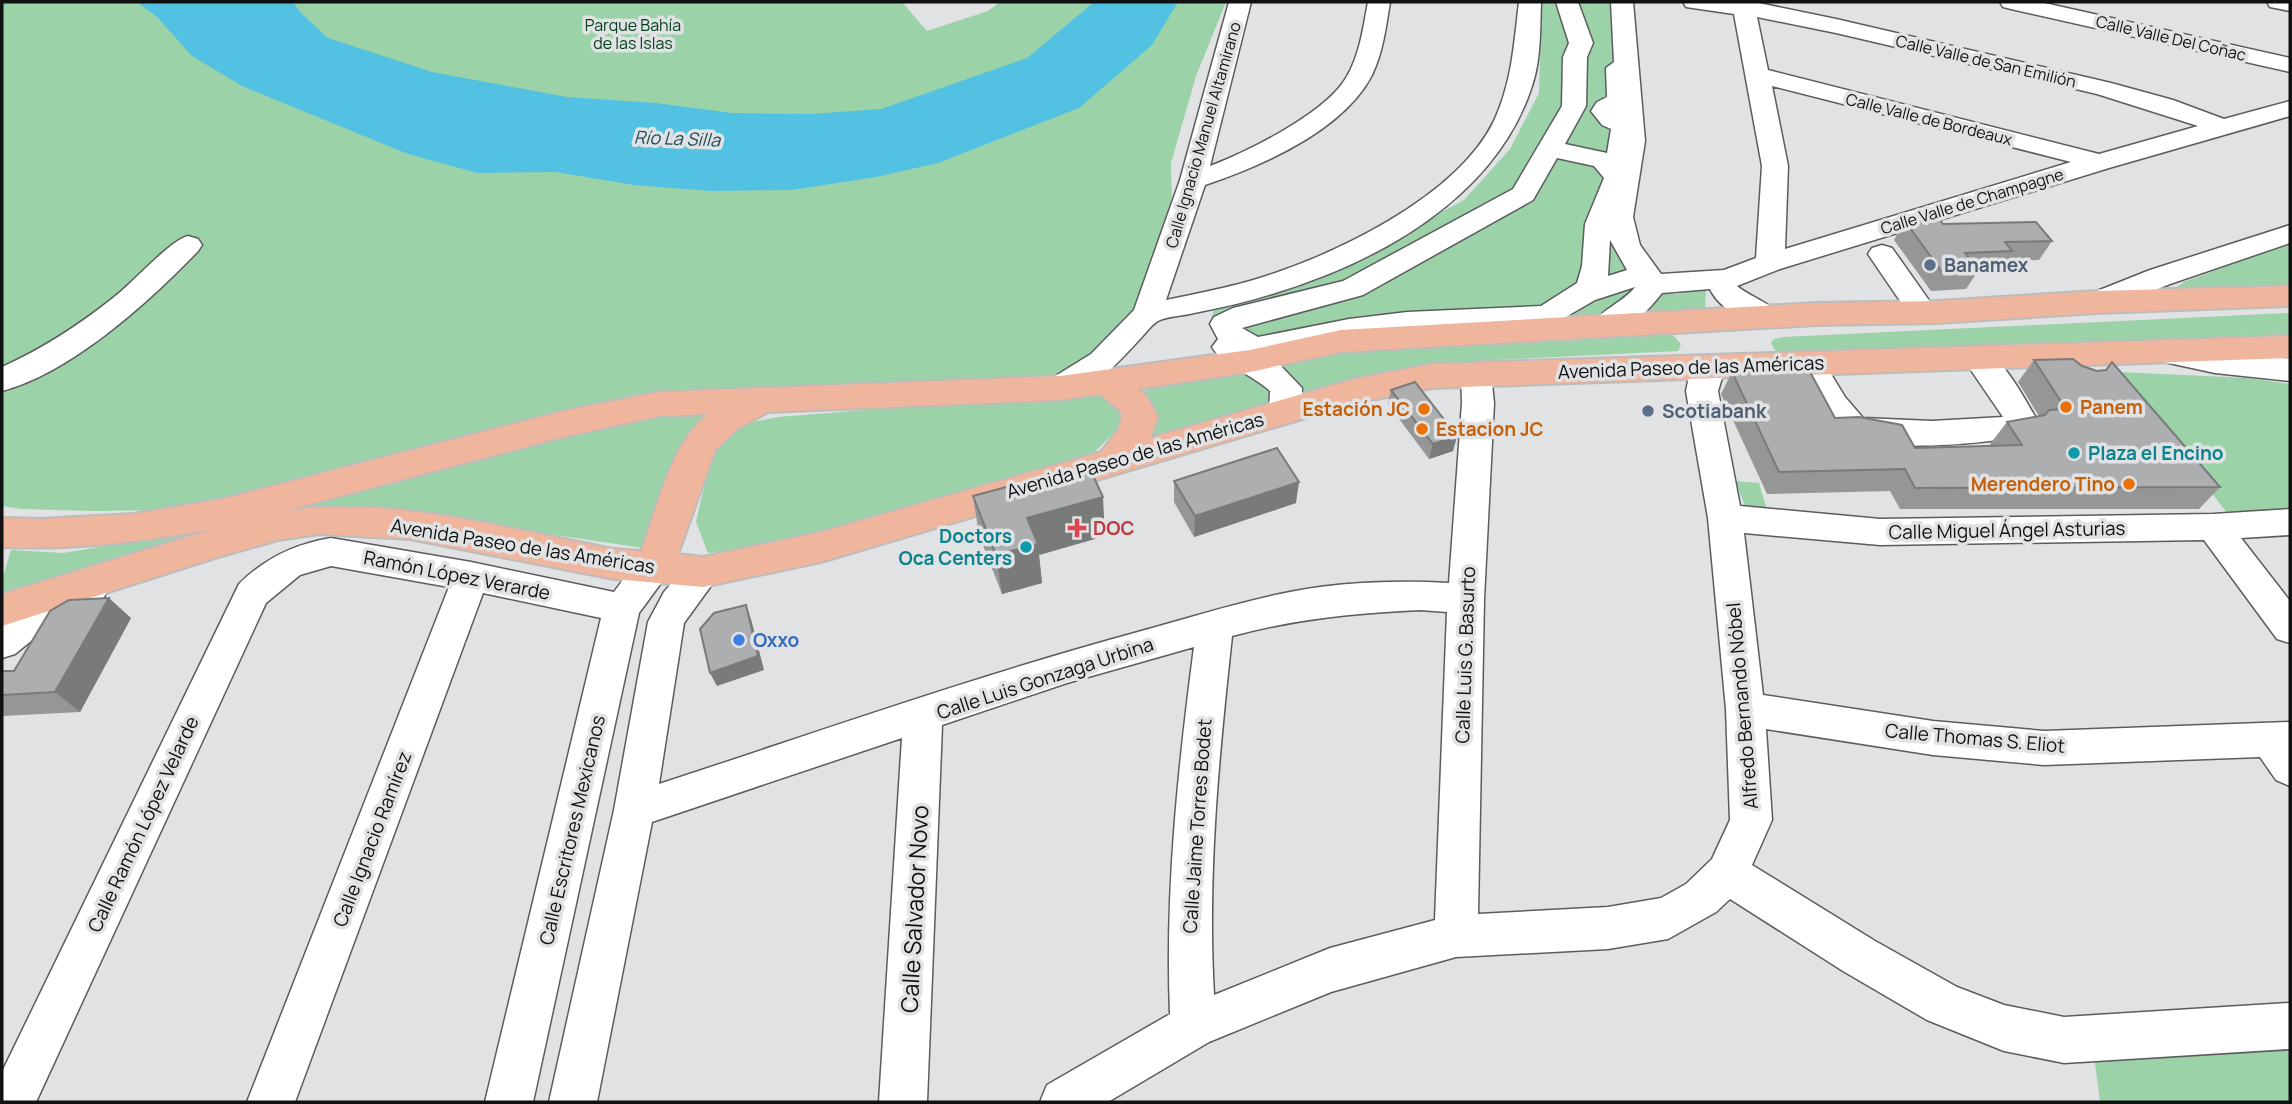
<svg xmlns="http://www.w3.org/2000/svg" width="2292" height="1104" viewBox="0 0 2292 1104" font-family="Manrope,sans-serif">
<rect width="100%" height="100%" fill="#e1e2e3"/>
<g fill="#9bd2a8">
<polygon points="2,2 902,2 927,31 988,11 1000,2 1226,2 1196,76 1171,163 1172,210 1144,303 1114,341 1055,377 637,394 557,412 327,478 170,510 93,511 21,509 2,506"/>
<polygon points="1542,2 1613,2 1615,63 1633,290 1612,312 1586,316 1454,318 1253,347 1222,335 1211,319 1214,310 1225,303 1378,246 1464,200 1510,149 1539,93"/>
<polygon points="2290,242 2290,289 2198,295 2178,290 2177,287 2184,282"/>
<polygon points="1706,287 1705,312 1631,315 1649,309 1661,294 1678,294"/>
<polygon points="2290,313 2290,334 1782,353 1775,350 1771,343 1774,339 1783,337"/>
<polygon points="1673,335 1681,344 1678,351 1474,361 1397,372 1298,395 1279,367 1345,353"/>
<polygon points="1247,369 1269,387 1268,405 1147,440 1152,410 1143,386"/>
<polygon points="2120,372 2248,378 2290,384 2290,512 2227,513"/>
<polygon points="1101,391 1122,405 1125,421 1085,462 926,509 774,544 708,553 696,522 705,482 721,440 743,424 778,417"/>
<polygon points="712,415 643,548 380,509 301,513 2,603 2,580 11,550 63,553 173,535 317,502 557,439 656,418"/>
<polygon points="1735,481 1759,483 1767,510 1745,506"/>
<polygon points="2290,1044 2290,1102 2100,1102 2094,1056"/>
</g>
<polygon fill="#53c1e2" points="137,2 293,2 302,14 328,38 432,72 567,97 656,103 732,113 811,114 881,109 1027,58 1094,2 1178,2 1152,45 1079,108 938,163 876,177 792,190 710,191 634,185 555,172 478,173 408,154 242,86 192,56 157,17"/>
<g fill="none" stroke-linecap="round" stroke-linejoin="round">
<defs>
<g id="minor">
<path d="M1229 2H1251L1210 166C1249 151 1317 117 1342 84 1359 61 1363 29 1368 2H1390C1386 27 1383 52 1372 75 1343 131 1261 166 1205 185L1166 300C1194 294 1222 289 1250 281 1329 258 1456 199 1494 121 1512 82 1514 44 1519 2H1541C1540 30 1541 60 1532 86 1496 198 1378 262 1272 294 1246 302 1220 308 1194 313 1183 316 1168 316 1158 321 1151 325 1145 334 1139 340 1120 361 1080 405 1049 396L1044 388 1049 380 1091 354 1134 310 1180 180Z"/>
<path d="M1556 2H1578L1593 43 1587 57 1586 106 1565 144 1607 153 1611 129 1602 125 1591 111 1597 102 1607 97 1606 68 1614 62 1611 2H1633L1645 141 1633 217 1640 245 1661 274 1724 270 1756 258 1762 166 1734 14 1686 7 1683 2H1754L1836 19 2111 83 2173 100 2224 119 2290 101V116L2109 168 1780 269 1737 286C1750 297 1772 303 1781 317L1776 324C1754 330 1720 310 1710 289L1662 293C1647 312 1624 338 1597 331L1593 324C1603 308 1624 302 1635 287L1595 300 1557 322 1547 325 1407 332 1349 339 1266 356 1279 364 1302 388 1301 411 1296 419 1285 422 1274 419 1269 411 1270 391C1254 376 1222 364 1212 347L1218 339 1210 324 1214 317 1233 308 1343 281 1513 189 1562 106 1563 57 1569 43ZM1757 17 1836 33 2097 94 2198 126 2099 154 1768 70ZM1772 86 2071 162 1785 249 1788 166ZM1557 158 1594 166 1604 178 1585 224 1582 266 1577 283 1541 306 1407 312 1349 319 1258 337 1242 328 1363 295 1533 200ZM1610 240 1627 270 1608 276Z"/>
<polygon points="2000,2 2040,2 2290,58 2290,72 2011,9 2003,7"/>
<polygon points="2267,2 2290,2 2290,11 2270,7"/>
<polygon points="2290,225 2290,243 2170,284 2107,309 2097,312 2087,309 2082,302 2087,295 2150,270"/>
<path d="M188 236 198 239 202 245 198 251C149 302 71 373 2 391V367C42 349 79 325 113 298 132 284 169 241 188 236Z"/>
<polygon points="1882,245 1892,248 1933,306 1938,313 1933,320 1923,323 1913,320 1868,254 1872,248"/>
<polygon points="2166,343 2215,353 2290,359 2290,381 2215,373 2155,360 2151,353 2155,346"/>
<path d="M1977 347C2002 354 2024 398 2037 420L2027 434C1990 445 1875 453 1841 435 1822 424 1805 382 1794 363L1798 356 1809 353 1820 356 1845 397 1863 418 1932 421 2003 417 1962 357 1966 350Z"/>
<path d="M1710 357 1721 361 1725 368 1718 391 1740 506 1880 519 2213 514 2290 509V535L2241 538 2290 601V643L2277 639 2204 540 1880 545 1744 533 1763 695 1933 721 2044 731 2290 722V786L2276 780 2260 757 2044 765 1933 755 1766 729 1772 820 1752 865 1875 941 1957 987 2004 1005 2064 1017 2290 1003V1049L2064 1063 2004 1051 1927 1020 1843 971 1730 899 1716 912 1668 939 1608 949 1456 957 1331 992 1209 1042 1108 1102H1040L1047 1085 1170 1014C1165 891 1178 769 1194 647L1067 683 942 725 927 1102H879L902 738 652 822 597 1102H549L614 810 648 622 664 592 690 562 703 558 716 562 721 572 684 623 659 784C818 732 976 676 1138 632 1186 619 1232 604 1280 594 1335 582 1394 580 1449 583L1462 403 1461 374 1465 366 1476 363 1487 366 1491 374 1494 403 1484 599 1478 914 1608 907 1661 898 1686 884 1712 859 1730 820 1726 709 1708 518 1686 391 1689 376 1699 361ZM1420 610 1447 612 1435 920 1330 948 1214 995C1207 875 1219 755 1232 636 1295 619 1355 613 1420 610Z"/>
<path d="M331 538 471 562 614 592C629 573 640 550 667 558L672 568 639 613 533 1102H485L601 618 483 593 295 1102H247L449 587 331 566 300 575 266 603 36 1102H2V1072L239 584C265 558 295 544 331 538Z"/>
<polygon points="91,573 104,577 109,587 104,597 37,636 15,654 2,658 2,622 78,577"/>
</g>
<path id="major" d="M2290 286V306L2097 313 1937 323 1816 325 1341 352 1250 372 1138 389 1146 395 1158 417 1150 438 1354 379 1432 364 2290 336V358L1432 388 1356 403 821 562 703 587 614 579 410 539 319 534 278 540 215 558 2 626V594L213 529C142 542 75 550 2 547V518L40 519 133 514 222 499 563 411 659 392 1060 376 1250 350 1341 330 1816 303 1937 301 2097 291ZM1100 394 1120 411 1122 417 1118 430 1101 452 821 532 703 557 678 554 715 450 737 429 768 412 1060 400ZM708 414C671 442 657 509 641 551L614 549C507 529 394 495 284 511L563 437 659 416Z"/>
</defs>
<use href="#minor" stroke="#5c5c5e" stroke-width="3"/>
<use href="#major" stroke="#bcbcbc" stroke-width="4"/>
<use href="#minor" fill="#fff" fill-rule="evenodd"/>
<use href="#major" fill="#f0b59d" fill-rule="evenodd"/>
</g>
<g fill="#959696">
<polygon points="1905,221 2052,241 2039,260 2006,261 2000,270 1978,271 1966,289 1931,291 1894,240"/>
<polygon points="2034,360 2082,366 2220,487 2199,509 1900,509 1890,491 1767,494 1721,394 1732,372 1835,418 1915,448 1992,446 1990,444 2007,422 2039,416 2018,382"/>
<polygon points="1391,390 1457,436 1453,451 1429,459 1388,404"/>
<polygon points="1174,481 1296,503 1194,537 1174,502"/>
<polygon points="1017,491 1105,536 1039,555 1042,583 1002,594 979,535 973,496"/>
<polygon points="131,618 80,712 2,716 2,671 14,671"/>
</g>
<g fill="#797a7a">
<polygon points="1457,436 1453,451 1429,459 1433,444"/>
<polygon points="1299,482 1296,503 1194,537 1195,516"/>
<polygon points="1103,497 1105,536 1039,555 1042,583 1002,594 996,555 1027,518"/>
<polygon points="109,598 131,618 80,712 55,692"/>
<polygon points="746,605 751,619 764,670 717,686 710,673"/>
</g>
<g fill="#adaeaf" stroke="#797a7a" stroke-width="2">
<polygon points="1940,220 1943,224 2036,222 2052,241 2005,242 2012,251 1965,253 1978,270 1942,272 1905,221"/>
<polygon points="2073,359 2082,366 2097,371 2106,370 2112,362 2220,487 1915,488 1905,469 1779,472 1732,372 1809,370 1835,418 1859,417 1902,425 1915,448 2022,445 2007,422 2045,415 2049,410 2066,409 2034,360"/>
<polygon points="1415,382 1457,436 1433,444 1391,390"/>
<polygon points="1277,448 1299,482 1195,516 1174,481"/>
<polygon points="1091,471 1103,497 1027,518 1038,544 996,555 973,496 1014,485 1017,491"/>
<polygon points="109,598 55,692 2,695 2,671 14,671 50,611 69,600"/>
<polygon points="746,605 758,656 710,673 700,629 714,613"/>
</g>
<g fill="#5c6f8a" stroke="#e1e2e3" stroke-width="2.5">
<circle cx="1930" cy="265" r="7"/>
<circle cx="1648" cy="411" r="7"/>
</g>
<g fill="#e8710a" stroke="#e1e2e3" stroke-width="2.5">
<circle cx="2066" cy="407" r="7"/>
<circle cx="1424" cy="409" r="7"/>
<circle cx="1422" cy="429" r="7"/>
<circle cx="2129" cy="484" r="7"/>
</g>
<g fill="#0f9aa8" stroke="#e1e2e3" stroke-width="2.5">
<circle cx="2074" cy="453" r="7"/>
<circle cx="1026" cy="547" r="7"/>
</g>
<path fill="#e0444e" stroke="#e1e2e3" stroke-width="2.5" d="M1073.5 517.5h7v7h7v7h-7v7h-7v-7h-7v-7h7z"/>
<circle fill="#3f7fe0" stroke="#e1e2e3" stroke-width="2.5" cx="739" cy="640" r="7"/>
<g text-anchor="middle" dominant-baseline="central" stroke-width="7" stroke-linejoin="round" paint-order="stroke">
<g font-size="16" fill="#05411e" stroke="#e1e2e3">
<text x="633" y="25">Parque Bahía<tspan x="633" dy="18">de las Islas</tspan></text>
</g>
<g font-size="16" fill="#101111" stroke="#e1e2e3">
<text transform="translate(2171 38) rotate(13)">Calle Valle Del Coñac</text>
<text transform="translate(1986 61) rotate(13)">Calle Valle de San Emilión</text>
<text transform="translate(1929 119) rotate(14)">Calle Valle de Bordeaux</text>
<text transform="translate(1203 135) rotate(-74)">Calle Ignacio Manuel Altamirano</text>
<text transform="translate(1972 201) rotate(-17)">Calle Valle de Champagne</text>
</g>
<g font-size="18" font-style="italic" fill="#1c4b59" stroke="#e1e2e3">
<text transform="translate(677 138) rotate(2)">Río La Silla</text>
</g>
<g font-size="19" font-weight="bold" fill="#4e5e75" stroke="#e1e2e3" text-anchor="start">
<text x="1944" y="265">Banamex</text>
<text x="1662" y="411">Scotiabank</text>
</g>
<g font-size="19" fill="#101111" stroke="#e1e2e3">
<text transform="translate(1691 367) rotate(-2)">Avenida Paseo de las Américas</text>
<text transform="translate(1135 455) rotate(-16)">Avenida Paseo de las Américas</text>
<text transform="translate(2007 530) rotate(-1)">Calle Miguel Ángel Asturias</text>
<text transform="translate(523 546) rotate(9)">Avenida Paseo de las Américas</text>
<text transform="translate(457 575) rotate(11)">Ramón López Verarde</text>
<text transform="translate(1465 655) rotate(-88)">Calle Luis G. Basurto</text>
<text transform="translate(1045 678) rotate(-18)">Calle Luis Gonzaga Urbina</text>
<text transform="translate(1742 706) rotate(-95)">Alfredo Bernando Nóbel</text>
<text transform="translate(1975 738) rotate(5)">Calle Thomas S. Eliot</text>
<text transform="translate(143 824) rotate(-65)">Calle Ramón López Velarde</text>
<text transform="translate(1197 826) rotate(-86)">Calle Jaime Torres Bodet</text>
<text transform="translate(572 830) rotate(-77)">Calle Escritores Mexicanos</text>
<text transform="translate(372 839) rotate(-69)">Calle Ignacio Ramírez</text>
</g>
<g font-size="19" font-weight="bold" fill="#c56008" stroke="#e1e2e3" text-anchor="start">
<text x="2080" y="407">Panem</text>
<text x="1410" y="409" text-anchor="end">Estación JC</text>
<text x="1436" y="429">Estacion JC</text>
<text x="2115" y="484" text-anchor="end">Merendero Tino</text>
</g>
<g font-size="19" font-weight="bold" fill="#0d838f" stroke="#e1e2e3" text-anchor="start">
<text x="2088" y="453">Plaza el Encino</text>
<text x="1012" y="536" text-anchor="end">Doctors<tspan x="1012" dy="22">Oca Centers</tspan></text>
</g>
<g font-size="19" font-weight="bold" fill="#be3a42" stroke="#e1e2e3" text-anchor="start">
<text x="1093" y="528">DOC</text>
</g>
<g font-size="19" font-weight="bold" fill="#366cbe" stroke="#e1e2e3" text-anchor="start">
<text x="753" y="640">Oxxo</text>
</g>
<g font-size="23" fill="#101111" stroke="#e1e2e3">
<text transform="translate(914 909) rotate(-87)">Calle Salvador Novo</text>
</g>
</g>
<rect width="2292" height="1104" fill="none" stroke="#101111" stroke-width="7"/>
</svg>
